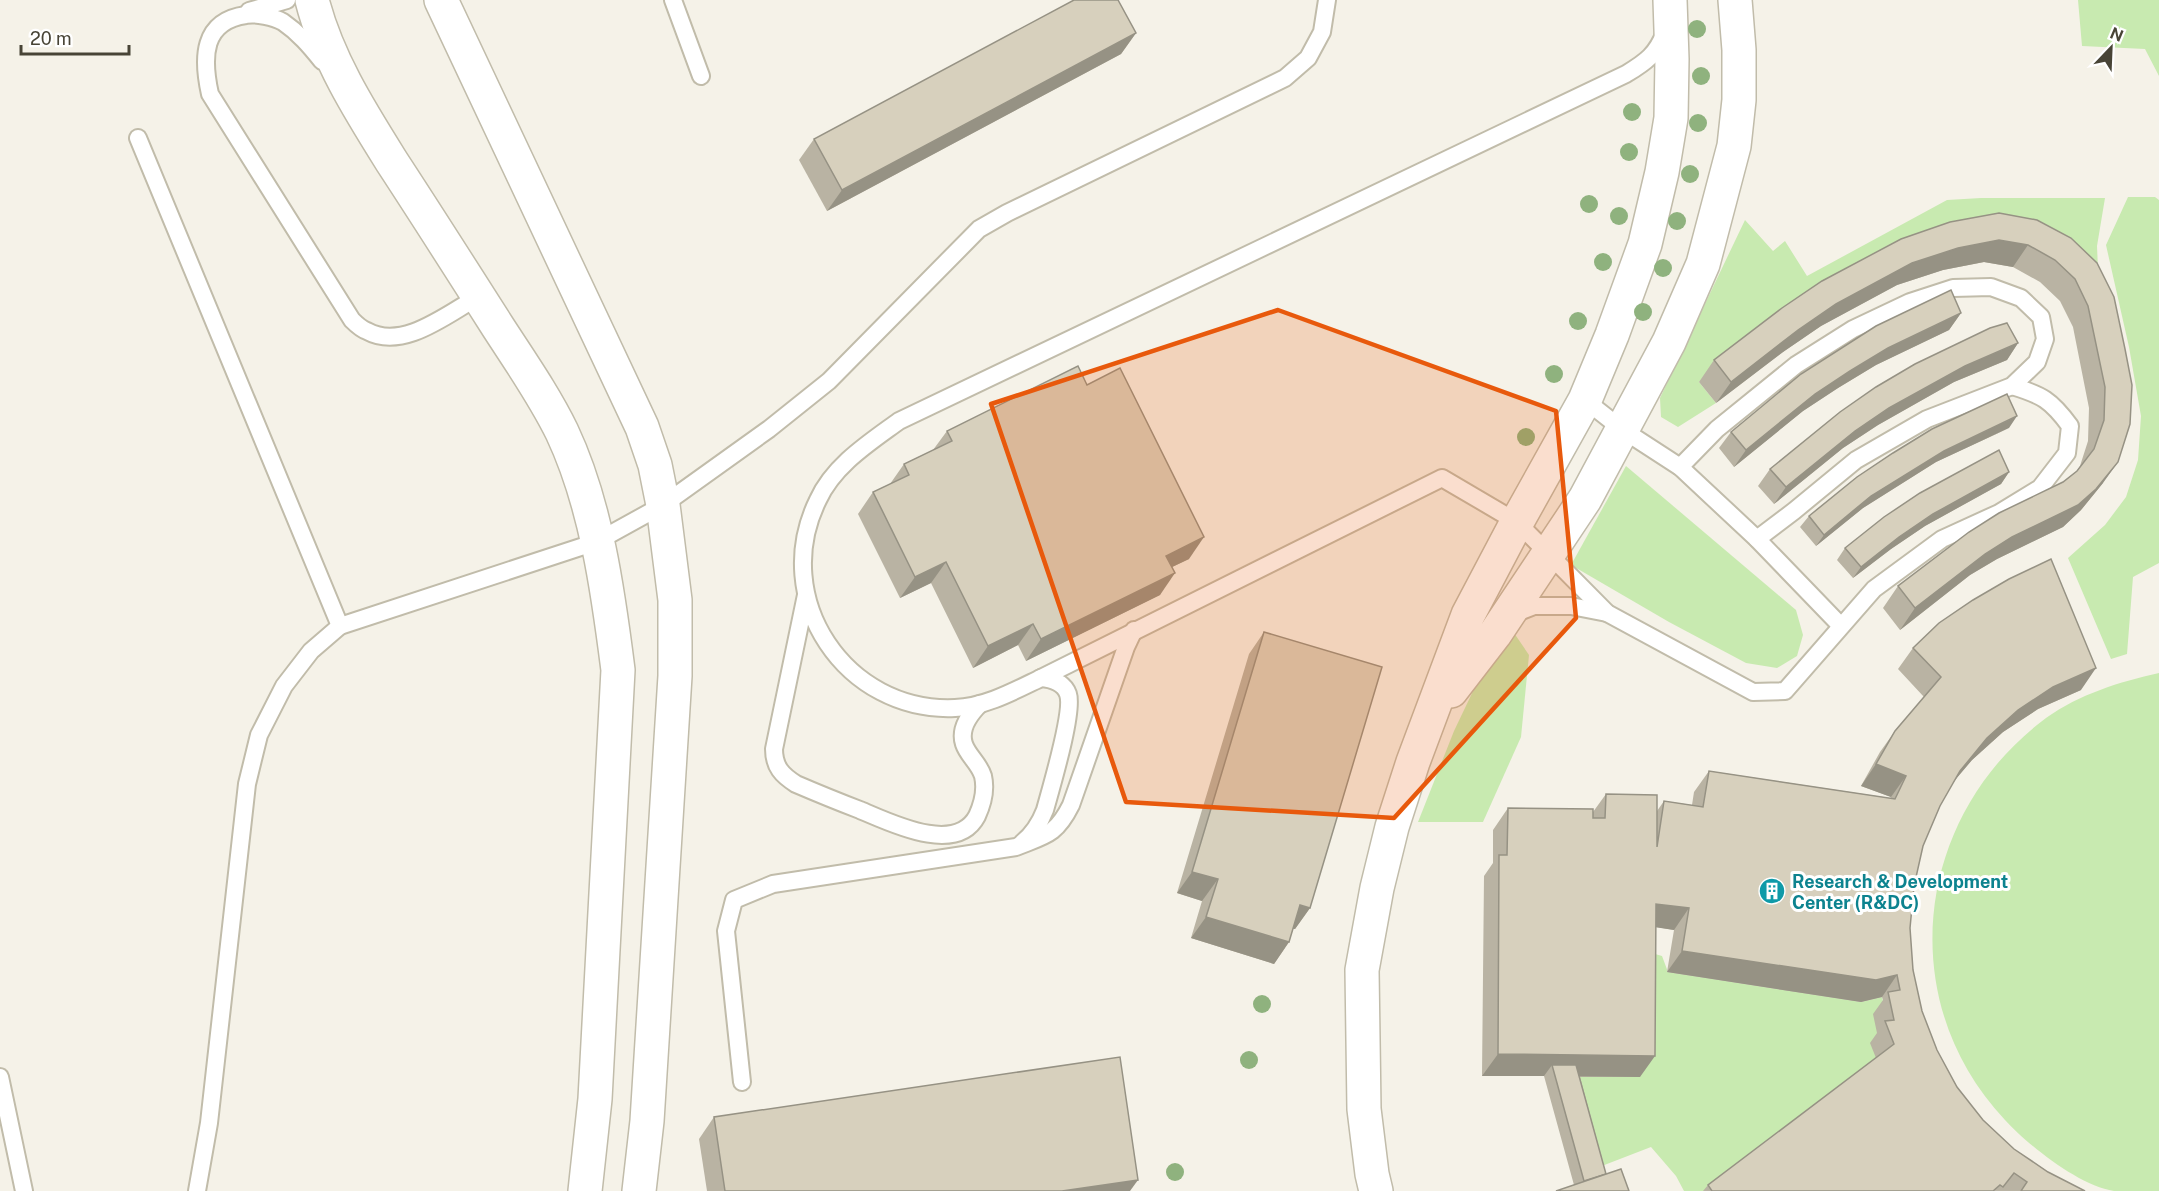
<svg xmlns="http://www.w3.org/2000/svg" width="2159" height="1191" viewBox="0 0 2159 1191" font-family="'Public Sans',sans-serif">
<rect width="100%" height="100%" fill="#f5f2e8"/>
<g fill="#c8eab0">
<polygon points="2078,0 2159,0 2159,76 2145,49 2082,46"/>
<polygon points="2128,197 2155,197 2159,200 2159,563 2133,577 2127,654 2111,659 2068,558 2105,525 2126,497 2138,460 2141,416 2129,347 2106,245"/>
<polygon points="1981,198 2105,198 2097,246 2099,292 1984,234 1699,382 1716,403 1678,427 1661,417 1660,398 1745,220 1773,251 1785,241 1807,276 1947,200"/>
<polygon points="1626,466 1796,610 1803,635 1797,656 1777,668 1746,663 1669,622 1571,565"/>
<polygon points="1514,633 1529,655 1521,737 1483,822 1418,822 1454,731 1485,666"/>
<path d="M2159 673V1191C2144 1191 2128 1191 2114 1191 2079 1186 2028 1145 2005 1120 1892 1000 1915 815 2046 718 2080 694 2119 682 2159 673Z"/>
<polygon points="1641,950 1662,956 1668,972 1861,1002 1882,997 1885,1011 1879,1041 1879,1066 1713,1191 1684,1191 1676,1176 1651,1147 1594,1169 1568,1077 1640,1077"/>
</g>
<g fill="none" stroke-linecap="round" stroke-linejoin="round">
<defs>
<g id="lane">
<polyline points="673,0 701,76"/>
<polyline points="249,11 287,0"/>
<path d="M1665 32C1657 54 1646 62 1626 74L899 421C869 443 834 465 818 500 769 599 846 713 955 708 985 707 1014 691 1041 678L1442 478 1517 522 1607 613 1753 692 1785 691 1874 589 1942 539 1999 513 2040 488 2067 453 2070 426C2051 400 2042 395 2012 386"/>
<path d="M322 61C310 46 299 33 283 22 274 17 256 13 246 15 202 21 202 58 210 94L352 320C356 324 361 329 367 331 403 351 447 314 478 297"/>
<polyline points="138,138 340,626"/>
<polyline points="1585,400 1623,430 1680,467 1757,539 1841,626"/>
<polyline points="1680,467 1717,429 1796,365 1853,329 1910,302 1953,288 1991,287 2021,298 2041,317 2045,339 2037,362 2012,386 1927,419 1856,460 1794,511 1757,539"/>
<path d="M806 595 774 749C774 767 782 775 796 784 817 793 839 802 860 810 889 822 956 856 977 816 983 803 986 789 983 776 979 763 968 756 964 744 959 729 970 714 980 704"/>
<polyline points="1514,614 1534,606 1571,606 1607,613"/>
<path d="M1022 843C1033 834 1040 823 1045 810 1051 788 1074 711 1068 694 1064 683 1052 679 1041 678"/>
<polyline points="0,1077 24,1191"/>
<path d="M742 1082 726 931 734 900 773 884 1016 847C1046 835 1056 835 1071 805L1126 647 1134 630"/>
<polyline points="197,1191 209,1123 247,784 259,735 284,686 311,651 340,626 596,542 663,505 769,429 829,381 979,229 1007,213 1285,78 1308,58 1322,32 1327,0"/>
</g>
<g id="street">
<path d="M312 0C327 59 360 111 392 162 428 217 463 272 498 327 520 361 544 395 562 432 596 504 608 591 618 670L595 1099 585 1191"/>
<polyline points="441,0 642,427 655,465 663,505 675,600 675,676 647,1121 639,1191"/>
<polyline points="1451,691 1495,634 1585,499 1669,342 1703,264 1734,146 1739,100 1739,50 1735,0"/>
<polyline points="1376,1191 1372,1174 1364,1109 1362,970 1377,888 1392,827 1413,762 1468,615 1517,522 1585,400 1612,335 1645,244 1662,172 1671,118 1672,59 1670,0"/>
</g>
</defs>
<use href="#lane" stroke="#c1bcaa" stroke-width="20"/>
<use href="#street" stroke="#c1bcaa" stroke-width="36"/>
<use href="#lane" stroke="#fff" stroke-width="16"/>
<use href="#street" stroke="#fff" stroke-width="33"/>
</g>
<g fill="#8fb27e">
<circle cx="1697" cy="29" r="9"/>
<circle cx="1701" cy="76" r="9"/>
<circle cx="1632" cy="112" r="9"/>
<circle cx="1698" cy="123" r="9"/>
<circle cx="1629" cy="152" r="9"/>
<circle cx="1690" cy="174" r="9"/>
<circle cx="1589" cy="204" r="9"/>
<circle cx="1619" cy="216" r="9"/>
<circle cx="1677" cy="221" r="9"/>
<circle cx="1603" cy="262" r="9"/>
<circle cx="1663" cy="268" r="9"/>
<circle cx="1643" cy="312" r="9"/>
<circle cx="1578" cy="321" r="9"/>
<circle cx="1554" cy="374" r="9"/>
<circle cx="1526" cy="437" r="9"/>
<circle cx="1262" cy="1004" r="9"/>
<circle cx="1249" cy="1060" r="9"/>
<circle cx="1175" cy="1172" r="9"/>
</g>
<g fill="#b9b3a3">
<polygon points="1136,33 1121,54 827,211 799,160 814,139"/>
<polygon points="1999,213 2114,297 2103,483 2081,510 2063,527 1997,559 1970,575 1900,630 1883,608 1898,586 2063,482 2077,471 2080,466 2088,441 2089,408 2073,327 2060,301 2040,282 2013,267 1984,262 1943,270 1897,285 1821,326 1783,352 1716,403 1699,382 1714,360"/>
<polygon points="1961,313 1949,330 1876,365 1838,388 1803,411 1734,467 1719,448 1731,432"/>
<polygon points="2018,343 2007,360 1954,382 1878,425 1843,448 1774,504 1758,486 1770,469"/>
<polygon points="1087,385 1189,559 1172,567 1160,595 1026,661 1018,645 973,668 931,583 900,598 858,514 873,492 890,484 904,464 933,450 947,431"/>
<polygon points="2009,428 1936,462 1863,508 1816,546 1800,527 1809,516"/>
<polygon points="2009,472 2001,484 1925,526 1891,549 1853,578 1837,560 1845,548"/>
<polygon points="1264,632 1310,908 1295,929 1293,929 1289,942 1274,964 1191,938 1202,901 1177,893 1249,654"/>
<polygon points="1913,648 2081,690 2038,709 2003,732 1972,760 1953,782 1940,806 1923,846 1914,886 1910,928 1913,970 1922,1011 1937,1050 1957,1087 1983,1120 2014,1149 2048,1172 2085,1191 1703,1191 1708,1185 1876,1058 1870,1043 1877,1033 1873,1014 1883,1000 1882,997 1861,1002 1667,972 1674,930 1656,927 1640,1077 1580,1077 1606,1174 1574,1185 1544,1076 1482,1076 1484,876 1493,863 1493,830 1508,808 1593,812 1606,794 1657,811 1664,801 1692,805 1694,792 1709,771 1890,798 1891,797 1861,786 1880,752 1895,731 1924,697 1898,669"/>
<polygon points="714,1117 1130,1191 707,1191 699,1139"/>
</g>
<g fill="#969284">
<polygon points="1136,33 1121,54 827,211 842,190"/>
<polygon points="1999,240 2028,245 2013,267 1984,262 1943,270 1897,285 1821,326 1783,352 1716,403 1731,382 1798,330 1836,304 1912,263 1958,248"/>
<polygon points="1961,313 1949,330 1876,365 1838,388 1803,411 1734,467 1746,450 1815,394 1850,371 1888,348"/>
<polygon points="2018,343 2007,360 1954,382 1878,425 1843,448 1774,504 1786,487 1855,431 1889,408 1965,366"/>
<polygon points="2017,416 2009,428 1936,462 1863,508 1816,546 1824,535 1871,496 1944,451"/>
<polygon points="2118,462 2103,483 2081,510 2063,527 1997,559 1970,575 1900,630 1915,608 1985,554"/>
<polygon points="2009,472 2001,484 1925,526 1891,549 1853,578 1861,567 1899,537 1933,514"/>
<polygon points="1204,537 1189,559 1151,577 1166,556"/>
<polygon points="946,562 931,583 900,598 915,577"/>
<polygon points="1175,573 1160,595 1026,661 1041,639"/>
<polygon points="1033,624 1018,645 973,668 988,646"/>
<polygon points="2096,668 2081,690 2038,709 2003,732 1972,760 1945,792 1960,771 1987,738 2018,710 2053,687"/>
<polygon points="1876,764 1906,776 1891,797 1861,786"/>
<polygon points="1192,872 1218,879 1202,901 1177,893"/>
<polygon points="1656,904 1689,908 1674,930 1641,925"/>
<polygon points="1300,905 1310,908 1295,929 1285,927"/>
<polygon points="1206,917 1289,942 1274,964 1191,938"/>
<polygon points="1682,951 1897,975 1882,997 1861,1002 1667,972"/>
<polygon points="1498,1054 1655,1056 1640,1077 1555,1076 1552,1065 1544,1076 1482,1076"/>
<polygon points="1138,1180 1130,1191 1062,1191"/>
</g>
<g fill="#d7d0bd" stroke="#969284" stroke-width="1.5">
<polygon points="1074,0 1118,0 1136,33 842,190 814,139"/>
<polygon points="1999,213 2037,220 2071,238 2097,263 2114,297 2125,349 2132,385 2130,424 2118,462 2096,489 2078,505 2012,537 1985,554 1915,608 1898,586 1969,532 1999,513 2063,482 2077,471 2094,449 2104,420 2105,387 2088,306 2075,279 2055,260 2028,245 1999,240 1958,248 1912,263 1836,304 1798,330 1731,382 1714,360 1782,308 1822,281 1901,239 1950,222"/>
<polygon points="1951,290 1961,313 1888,348 1850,371 1815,394 1746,450 1731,432 1801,374 1876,326"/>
<polygon points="2007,323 2018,343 1965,366 1889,408 1855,431 1786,487 1770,469 1840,412 1876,387 1915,364 1990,328"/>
<polygon points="1078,366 1087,385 1120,368 1204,537 1166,556 1175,573 1041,639 1033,624 988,646 946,562 915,577 873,492 909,475 904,464 952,441 947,431"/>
<polygon points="2007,394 2017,416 1944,451 1871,496 1824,535 1809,516 1857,477 1893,453 1932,429"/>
<polygon points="1999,450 2009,472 1933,514 1899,537 1861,567 1845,548 1884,517 1920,493"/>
<polygon points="2051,559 2096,668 2053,687 2018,710 1987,738 1960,771 1940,806 1923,846 1914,886 1910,928 1913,970 1922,1011 1937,1050 1957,1087 1983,1120 2014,1149 2048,1172 2085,1191 2021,1191 2027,1182 2014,1173 2003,1187 2000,1185 1993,1191 1712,1191 1708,1185 1894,1044 1885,1021 1894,1020 1888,992 1900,990 1897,975 1876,980 1682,951 1689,908 1656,904 1655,1056 1498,1054 1499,855 1507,855 1508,808 1593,809 1593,818 1605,818 1606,794 1657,795 1657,847 1664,801 1703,807 1709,771 1895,799 1906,776 1876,764 1895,731 1941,677 1913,648 1939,623 1973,600 2009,579"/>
<polygon points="1264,632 1382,667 1310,908 1300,905 1289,942 1206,917 1218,879 1192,872"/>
<polygon points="1120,1057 1138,1180 1062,1191 725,1191 714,1117"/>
<polygon points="1552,1065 1576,1065 1606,1174 1584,1181"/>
<polygon points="1621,1169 1629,1191 1556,1191"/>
</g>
<path fill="#e8590c" fill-opacity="0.2" stroke="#e8590c" stroke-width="4.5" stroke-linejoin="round" d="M1278 310 1556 411 1576 618 1394 818 1126 802 991 404Z"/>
<defs>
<symbol id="building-disc" viewBox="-11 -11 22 22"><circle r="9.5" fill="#0f9aa8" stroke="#fff"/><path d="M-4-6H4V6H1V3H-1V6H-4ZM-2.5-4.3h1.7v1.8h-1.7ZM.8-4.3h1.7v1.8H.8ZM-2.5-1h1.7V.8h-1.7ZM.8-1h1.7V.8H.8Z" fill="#fff"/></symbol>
</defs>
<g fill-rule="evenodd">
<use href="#building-disc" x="1757" y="876" width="30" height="30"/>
</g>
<g text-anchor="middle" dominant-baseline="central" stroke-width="6" stroke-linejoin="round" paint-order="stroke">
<g font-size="18" font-weight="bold" fill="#0d838f" stroke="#fff" text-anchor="start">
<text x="1792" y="881">Research &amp; Development<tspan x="1792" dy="21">Center (R&amp;DC)</tspan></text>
</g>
</g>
<g transform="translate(2111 48) rotate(23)" stroke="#ffffff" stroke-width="4.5" paint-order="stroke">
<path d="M0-4.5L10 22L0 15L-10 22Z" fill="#484436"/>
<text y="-9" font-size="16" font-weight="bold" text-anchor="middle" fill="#484436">N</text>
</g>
<path d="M21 45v9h108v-9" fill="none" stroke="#484436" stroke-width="3"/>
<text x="30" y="45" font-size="18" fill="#484436" stroke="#ffffff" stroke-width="4.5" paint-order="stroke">20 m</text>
</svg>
